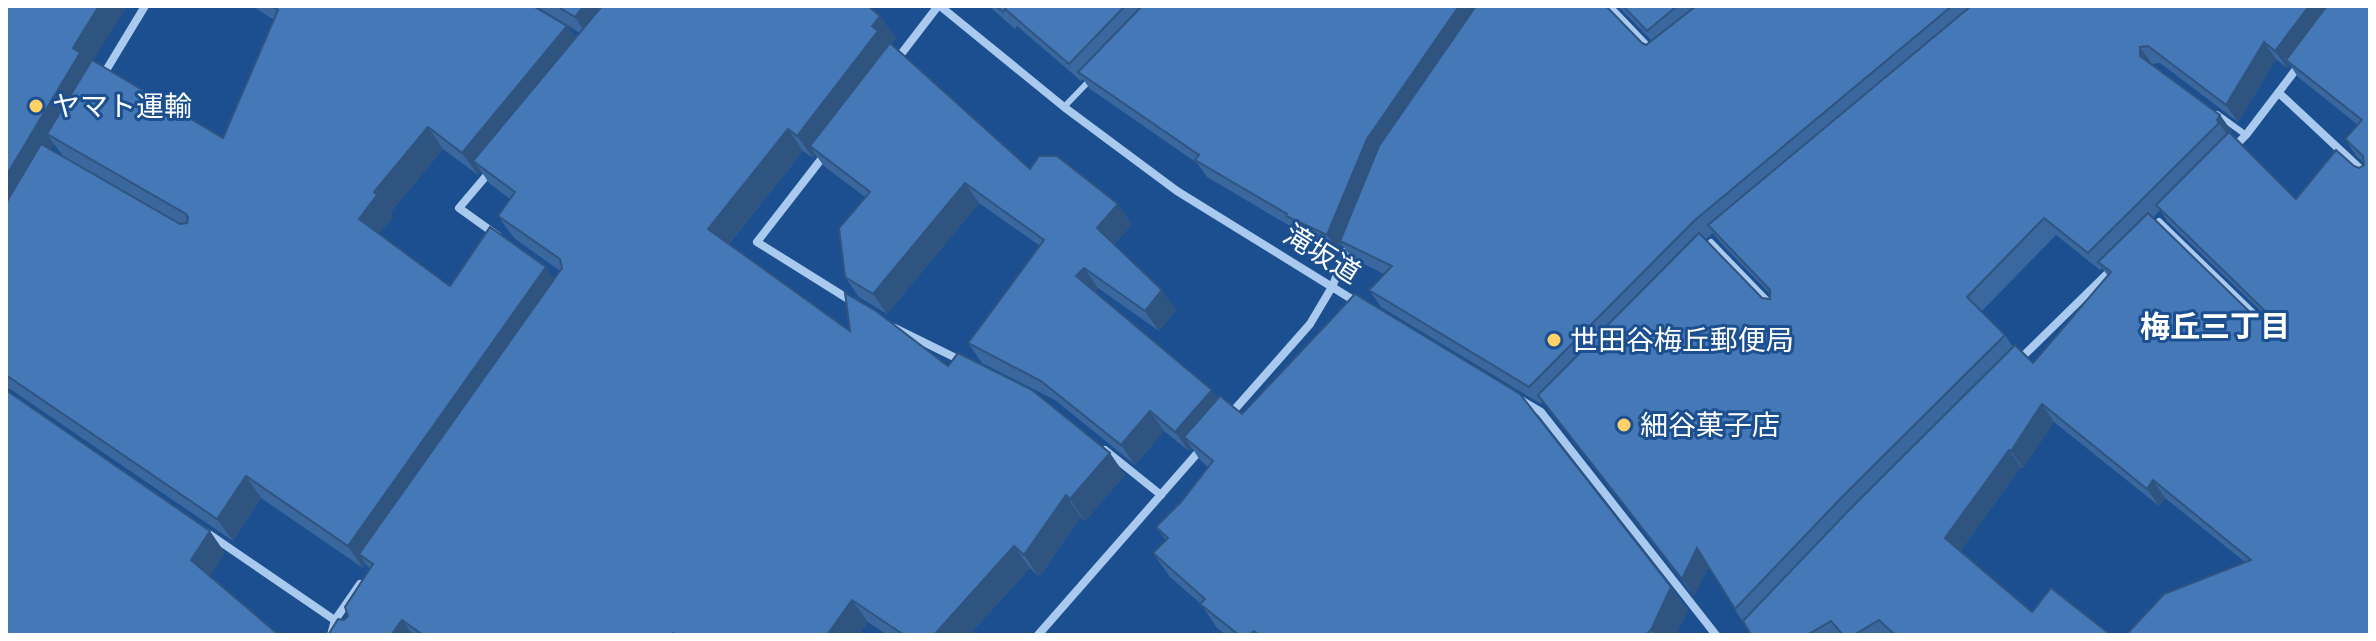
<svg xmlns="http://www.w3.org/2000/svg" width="2376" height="641" viewBox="0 0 2376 641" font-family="'Fira Sans','Noto Sans JP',sans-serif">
<rect width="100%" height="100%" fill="#1b4f8f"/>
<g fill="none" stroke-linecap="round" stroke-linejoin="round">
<g stroke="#a9c9ee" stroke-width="6">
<polyline points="1610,6 1652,50"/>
<polyline points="1064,107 1090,80"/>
<polyline points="2217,114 2246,135"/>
<polyline points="2159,221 2263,322"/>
<polyline points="1711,242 1770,303"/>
</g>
<g stroke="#a9c9ee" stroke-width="8">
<polyline points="940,6 1064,107 1177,191 1358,303"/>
<polyline points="895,62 938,6"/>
<polyline points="102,77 145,6"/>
<polyline points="2279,93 2370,178"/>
<polyline points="2231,150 2246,135 2300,64"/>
<polyline points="826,153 757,242 853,302"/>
<polyline points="492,169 459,208 498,236"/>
<polyline points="895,328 962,361"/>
<polyline points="2018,361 2114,267"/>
<polyline points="1521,400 1541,412 1716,635"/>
<polyline points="1228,417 1310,324 1332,287 1350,243"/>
<polyline points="1105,450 1161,495"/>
<polyline points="206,532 336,621"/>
<polyline points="331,635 335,620 360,584"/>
<polyline points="1038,635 1201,449"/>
</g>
</g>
<g fill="#3a679d" fill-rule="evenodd">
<path d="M6 6 94 61 223 138 274 20 252 6H534L567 26 576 38 580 33 536 6H868L896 38 891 44 1030 169 1132 224 1114 244 1176 310 1159 331 1098 288 1095 291 1212 390 1217 398 1242 414 1671 587 1688 610 1676 635H1226L1217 628 1201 604 1170 577 1153 553 1166 540 1156 527 1181 502 1208 467 1200 460 1192 448 1189 451 1164 431 1135 465 1055 400 982 363 968 343 1040 246 979 203 887 314 859 297 845 277 865 197 824 166 815 154 813 158 803 151 729 244 850 331 948 366 1125 475 1085 521 1081 517 1039 577 1030 568 969 635H887L868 622 858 635H328L348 616 370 569 366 564 363 568 261 498 233 541 10 389H6ZM54 144 63 156 181 224 50 150ZM443 149 478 175 481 171 489 183 510 199 498 216 514 238 560 271 554 279 450 286 379 234 393 217 390 213Z"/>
<path d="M989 6H1606L1642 43 1646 45 1652 41 1618 6H2370V635L2245 562 2165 498 2159 506 2054 422 2023 468 2021 467 1960 551 2032 612 2111 635H1751L1708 567 1694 596 1543 402 1541 404 1381 307 1369 290 1384 274 1352 258 1342 245 1339 252 1298 234 1295 229 1207 177 1197 163 1090 89 1083 79 1081 81 1017 26 1015 29ZM2276 59 2287 68 2290 65 2298 77 2358 125 2345 139 2357 157 2363 162 2364 165 2359 168 2354 166 2296 199 2231 134 2232 132 2220 115 2152 64 2160 63 2238 122ZM2160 210 2168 222 2266 316V318L2257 319 2153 218ZM1713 233 1720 242 1770 294V299L1762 298 1705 240ZM2056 235 2100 270 2102 268 2108 276 2033 363 2013 347 2005 335 1982 311Z"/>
</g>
<g fill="#305480">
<polygon points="99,6 127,6 47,134 54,144 6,223 6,176 73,48"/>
<polygon points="584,6 618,6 590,39 575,17"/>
<polygon points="1459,6 1483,6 1340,241 1342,245 1339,252 1327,235 1367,139"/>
<polygon points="2309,6 2334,6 2286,60 2290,65 2287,68 2275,51"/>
<polygon points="880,16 896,38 810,146 815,154 813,158 797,136"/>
<polygon points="567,26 583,48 473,161 481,171 478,175 462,153"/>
<polygon points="2264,42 2276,59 2238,122 2226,105"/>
<polygon points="2140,47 2152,64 2140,56"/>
<polygon points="2220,115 2232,132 2229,137 2217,120"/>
<polygon points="428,127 443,149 390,213 393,217 374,241 359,219 374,192"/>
<polygon points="788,129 803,151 723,251 708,229"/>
<polygon points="965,183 979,203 887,314 873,294"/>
<polygon points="1118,204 1132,224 1111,248 1097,228"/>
<polygon points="546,267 561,289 359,554 366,564 363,568 348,546"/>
<polygon points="1084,268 1098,288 1090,296 1076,276"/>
<polygon points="1162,290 1176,310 1159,331 1145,311"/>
<polygon points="1212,390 1225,410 1184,437 1192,448 1189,451 1175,432"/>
<polygon points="2042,404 2054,422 2023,468 2011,451"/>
<polygon points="1150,411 1164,431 1135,465 1121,445"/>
<polygon points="2009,450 2021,467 1957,555 1945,538"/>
<polygon points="1110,453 1125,475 1085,521 1070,499"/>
<polygon points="246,476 261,498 233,541 217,519"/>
<polygon points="2153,480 2165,498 2159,506 2147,489"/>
<polygon points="1066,495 1081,517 1039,577 1024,555"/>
<polygon points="210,531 225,553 206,582 191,560"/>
<polygon points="1014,546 1030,568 969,635 934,635"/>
<polygon points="1697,548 1709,566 1694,596 1682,579"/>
<polygon points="1671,587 1688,610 1676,635 1654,635 1651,630"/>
<polygon points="852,600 868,622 858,635 827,635"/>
<polygon points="402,620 413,635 391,635"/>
</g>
<g fill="#4478b7" stroke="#305480" stroke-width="2">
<polygon points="6,6 99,6 73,48 80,53 6,176"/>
<polygon points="271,6 533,6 567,26 462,153 428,127 374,192 377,195 359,219 450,286 490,227 546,267 348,546 246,476 217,519 6,375 6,203 41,144 180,224 187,223 188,218 186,214 47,134 92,60 223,138 278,10"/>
<polygon points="557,6 584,6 575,17"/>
<polygon points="602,6 868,6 880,16 872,26 878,31 797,136 788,129 708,229 850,331 845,293 876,311 948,366 958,353 1032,390 1110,453 1070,499 1066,495 1024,555 1014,546 934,635 904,635 852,600 827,635 676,635 673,633 671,635 423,635 402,620 391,635 328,635 338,619 344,620 348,616 345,607 373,564 359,554 562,268 560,259 498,216 515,192 473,161"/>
<polygon points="996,6 1125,6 1069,64 1005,9 1003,12"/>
<polygon points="1142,6 1459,6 1367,139 1327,235 1286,216 1287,214 1195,160 1199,155 1078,72"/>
<polygon points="1476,6 1606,6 1642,43 1646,45 1696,6 1952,6 1695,220 1529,387 1369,290 1392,266 1340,241 1379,146"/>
<polygon points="1623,6 1677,6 1647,31"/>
<polygon points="1971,6 2309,6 2275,51 2264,42 2226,105 2148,46 2140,47 2140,56 2220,115 2217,120 2219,123 2088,253 2044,218 1967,297 2005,335 1843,496 1735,609 1697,548 1682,579 1538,395 1699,233 1762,298 1770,299 1770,290 1708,225"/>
<polygon points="2327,6 2370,6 2370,635 2126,635 2164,594 2251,560 2153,480 2147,489 2042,404 2011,451 2009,450 1945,538 2032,612 2051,588 2111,635 1895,635 1879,620 1854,635 1843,635 1831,621 1807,635 1751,635 1743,621 1853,506 2015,345 2033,363 2111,272 2098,262 2148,213 2257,319 2266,318 2265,311 2156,205 2229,132 2296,199 2336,150 2354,166 2359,168 2364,165 2363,156 2345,139 2362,120 2286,60"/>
<polygon points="890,43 1030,169 1039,156 1057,156 1118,204 1097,228 1162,290 1145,311 1084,268 1076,276 1212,390 1175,432 1150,411 1121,445 1041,381 968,343 1044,240 965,183 873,294 845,277 839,228 870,192 810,146"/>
<polygon points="1355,294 1520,394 1671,587 1651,630 1645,635 1259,635 1254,631 1250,635 1239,635 1200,604 1205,599 1153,553 1168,538 1156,527 1181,502 1213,461 1184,437 1220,396 1242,414"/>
<polygon points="6,390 210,531 191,560 279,635 6,635"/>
</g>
<g fill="#ffd166" stroke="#1b4f8f" stroke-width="3">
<circle cx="36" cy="106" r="8"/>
<circle cx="1554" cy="340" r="8"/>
<circle cx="1624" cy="425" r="8"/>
</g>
<g text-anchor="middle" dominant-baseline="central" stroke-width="6" stroke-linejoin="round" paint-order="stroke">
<g font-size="28" fill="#fff" stroke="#1b4f8f" text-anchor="start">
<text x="52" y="106">ヤマト運輸</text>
<text x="1570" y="340">世田谷梅丘郵便局</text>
<text x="1640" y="425">細谷菓子店</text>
</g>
<g font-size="28" fill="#fff" stroke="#1b4f8f">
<text transform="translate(1322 254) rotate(32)">滝坂道</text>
</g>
<g font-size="30" font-weight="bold" fill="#fff" stroke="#1b4f8f">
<text x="2215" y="327">梅丘三丁目</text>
</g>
</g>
<rect width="2376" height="641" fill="none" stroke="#ffffff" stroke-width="16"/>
</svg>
